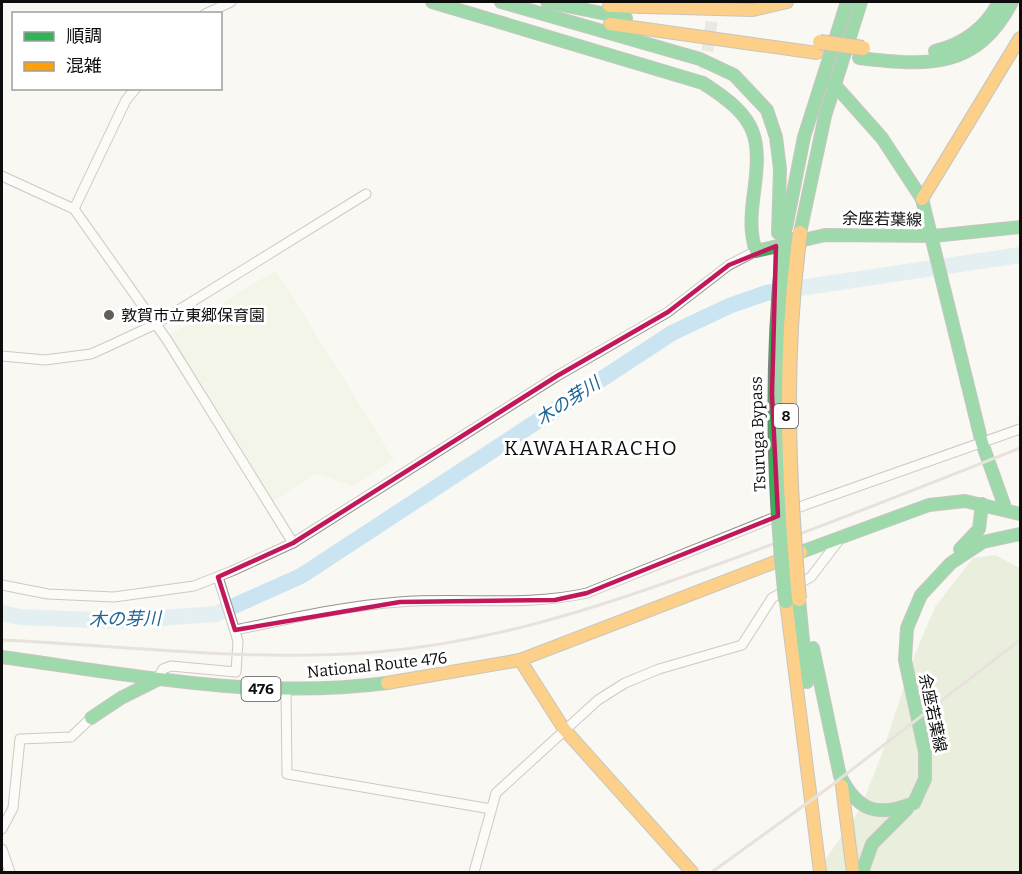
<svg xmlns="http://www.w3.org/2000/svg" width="1022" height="874" viewBox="0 0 1022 874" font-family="Bitter,'Noto Sans JP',serif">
<rect width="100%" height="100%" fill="#faf8f2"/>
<polygon fill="#d5e5c2" points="995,555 1020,568 1020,872 817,872 860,809 880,759 915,654 935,607 973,558"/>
<polygon fill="#edf2dd" points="276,270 394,460 353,486 316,474 273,501 170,335"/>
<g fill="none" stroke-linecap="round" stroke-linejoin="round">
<polyline stroke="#cbe4f1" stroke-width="16" points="2,613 20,617 117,621 216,614 301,576 672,333 729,306 766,293 1020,255"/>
<polyline stroke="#d6d5d0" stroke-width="12" stroke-dasharray="12 6" stroke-linecap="butt" points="705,69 714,3"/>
<defs>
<g id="street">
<polyline points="205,14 231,2"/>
<polyline points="2,176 74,209 167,340 293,543"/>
<polyline points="74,209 126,100 136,88"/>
<polyline points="2,356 45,360 91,354 111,345 156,324 366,194"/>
<polyline points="2,585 48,594 114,597 194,586 232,571 293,543 557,376 668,312 729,265 756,251"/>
<path d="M235 630C289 619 343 606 399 602 462 597 525 607 587 593L805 505 1020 429"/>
<polyline points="157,680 163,669 171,666 236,672 238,641 218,577"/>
<polyline points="286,690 287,774 491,809"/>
<polyline points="2,829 13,808 20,739 71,737 91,718"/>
<polyline points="2,849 10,872"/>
<polyline points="474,872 496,793 598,700 625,683 659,669 742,645 772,598 811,577 843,535"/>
</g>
<g id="fast">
<path d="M432 2 703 83C759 119 762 136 753 200 751 218 750 234 756 251L825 235 933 236 1020 227"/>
<polyline points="501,2 700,59 734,75 767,110 776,137 780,169 778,233"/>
<polyline points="547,2 626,18"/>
<path d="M935 51C964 44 985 29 999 2"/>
<path d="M859 58C928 66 976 70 1012 2"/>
<polyline points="833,83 882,138 922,199 982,443 1006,510"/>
<polyline points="786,228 804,137 847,2"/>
<polyline points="800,233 825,116 861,2"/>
<polyline points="960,549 979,529 982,504"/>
<polyline points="801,552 929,505 965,501 1020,514"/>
<polyline points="799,599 807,682"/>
<path d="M813 648 840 776C858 811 877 818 914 803"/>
<path d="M2 657C131 675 256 700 387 683"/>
<polyline points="91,718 121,698 157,680"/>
<polyline points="914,803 925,779 925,752 905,660 907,628 921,595 951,563 983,542 1020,534"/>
<polyline points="862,872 872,844 907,809"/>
</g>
<g id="slow">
<polyline points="609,6 753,10 787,2"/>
<polyline points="610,24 817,53"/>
<polyline points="922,199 1020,38"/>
<polyline points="786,601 820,872"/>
<polyline points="520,660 801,552"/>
<polyline points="387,683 520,660 564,729 692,872"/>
<polyline points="842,786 853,872"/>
</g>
</defs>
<use href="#street" stroke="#949390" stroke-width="11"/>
<use href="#fast" stroke="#8a8987" stroke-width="14"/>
<use href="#slow" stroke="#8a8987" stroke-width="14"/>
<use href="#street" stroke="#fefefd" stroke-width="9"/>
<use href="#fast" stroke="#30b455" stroke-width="12"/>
<use href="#slow" stroke="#ff9f0a" stroke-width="12"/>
<g stroke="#d5c6c6" stroke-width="3">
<path d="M2 640C130 646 247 662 377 652 488 643 594 609 699 571 807 533 914 490 1020 448"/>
<polyline points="712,872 828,788 1020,640"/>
</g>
<defs>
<path id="fast-bridge" d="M785 234C771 357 773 478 786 601"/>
<g id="slow-bridge">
<polyline points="820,42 863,48"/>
<path d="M799 599C788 476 783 356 800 233"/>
</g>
</defs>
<use href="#fast-bridge" stroke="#81807d" stroke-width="16" stroke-linecap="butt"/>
<use href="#slow-bridge" stroke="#81807d" stroke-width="16" stroke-linecap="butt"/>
<use href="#fast-bridge" stroke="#30b455" stroke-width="14"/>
<use href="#slow-bridge" stroke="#ff9f0a" stroke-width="14"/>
</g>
<path d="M0 0H1022V874H0ZM776 246 772 394 778 516 587 593 555 600 400 602 235 630 218 577 293 543 557 376 668 312 729 265Z" fill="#faf8f2" fill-opacity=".55" fill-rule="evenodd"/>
<path fill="none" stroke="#c2185b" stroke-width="4.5" stroke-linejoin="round" d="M776 246 772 394 778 516 587 593 555 600 400 602 235 630 218 577 293 543 557 376 668 312 729 265Z"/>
<circle fill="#605f5d" stroke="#fff" stroke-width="2" cx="109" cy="315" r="6"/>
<g text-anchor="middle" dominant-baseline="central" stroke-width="6" stroke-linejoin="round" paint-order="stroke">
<g fill="#fff" stroke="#565656" stroke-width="1.5">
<rect x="774" y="404" width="24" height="24" rx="4.5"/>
<rect x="241.5" y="677" width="39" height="24" rx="4.5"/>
</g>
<g font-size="15" font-weight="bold" fill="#0d0d0d">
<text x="786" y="416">8</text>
<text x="261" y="689">476</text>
</g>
<g font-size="16" fill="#0d0d0d" stroke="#fff">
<text transform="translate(882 219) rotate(1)">余座若葉線</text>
<text transform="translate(758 434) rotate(-92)">Tsuruga Bypass</text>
<text transform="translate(377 665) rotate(-6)">National Route 476</text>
<text transform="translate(933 713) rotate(78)">余座若葉線</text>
</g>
<g font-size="16" fill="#0d0d0d" stroke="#fff" text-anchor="start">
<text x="121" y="315">敦賀市立東郷保育園</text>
</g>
<g font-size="18" font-style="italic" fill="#206495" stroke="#fff">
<text transform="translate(568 401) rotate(-33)">木の芽川</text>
<text transform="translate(125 619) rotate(-1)">木の芽川</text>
</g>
<g font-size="20" letter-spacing="1.5" fill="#0d0d0d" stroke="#fff">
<text x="591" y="448">KAWAHARACHO</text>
</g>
</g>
<rect width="1022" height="874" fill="none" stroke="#0d0d0d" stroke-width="6"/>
<rect x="12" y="12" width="210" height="78" fill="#ffffff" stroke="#9e9e9e" stroke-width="1.5"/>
<rect x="24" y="32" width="30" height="9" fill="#30b455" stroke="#9e9e9e" stroke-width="1.5"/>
<text x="66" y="42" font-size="18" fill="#0d0d0d">順調</text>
<rect x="24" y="62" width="30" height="9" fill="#ff9f0a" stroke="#9e9e9e" stroke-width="1.5"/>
<text x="66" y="72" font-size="18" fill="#0d0d0d">混雑</text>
</svg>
